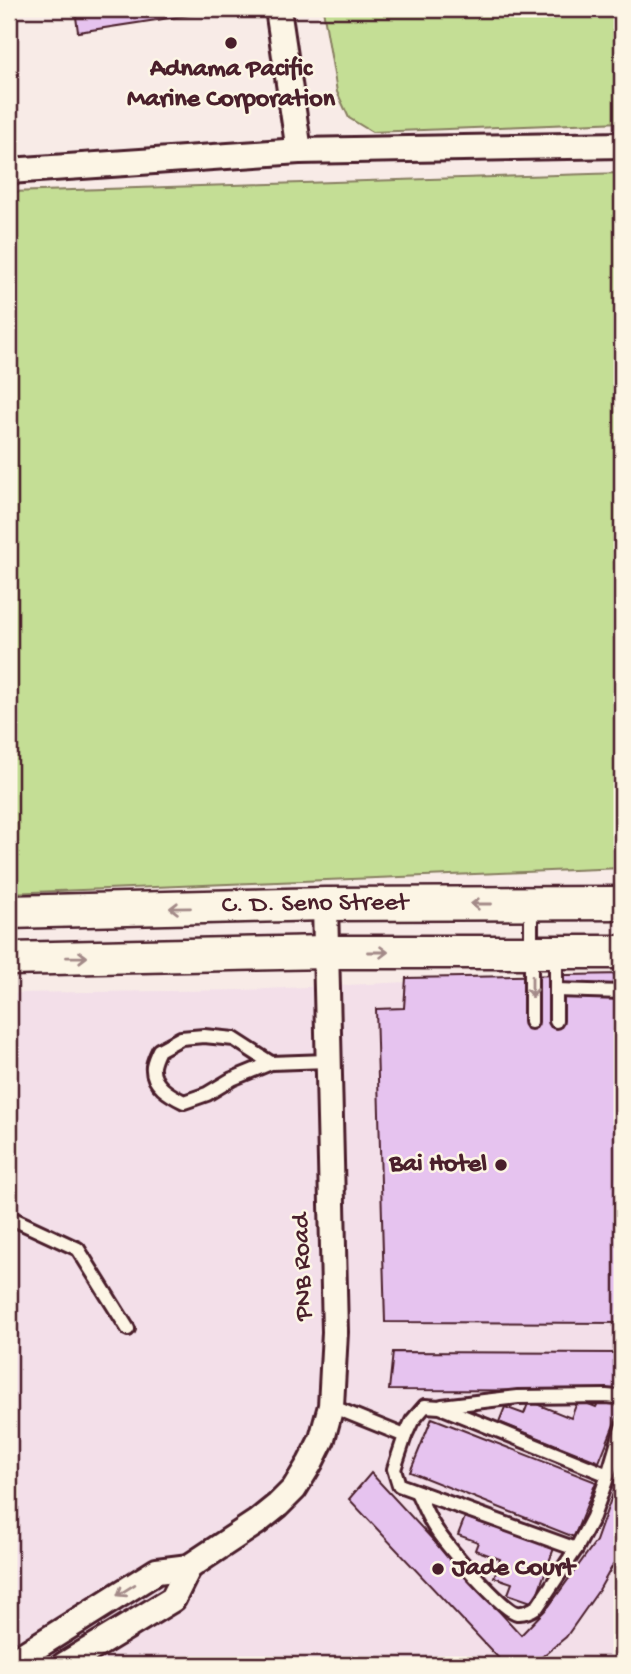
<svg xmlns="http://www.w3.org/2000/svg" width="631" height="1674" viewBox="0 0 631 1674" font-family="'Gochi Hand',sans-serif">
<rect width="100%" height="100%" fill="#f8ebe7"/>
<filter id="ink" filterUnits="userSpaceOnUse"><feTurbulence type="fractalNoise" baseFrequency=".0143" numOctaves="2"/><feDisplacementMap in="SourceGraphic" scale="14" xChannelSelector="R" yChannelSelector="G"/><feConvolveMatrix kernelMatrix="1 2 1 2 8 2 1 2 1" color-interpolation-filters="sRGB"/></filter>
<g filter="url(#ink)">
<polygon fill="#f3dfe9" points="568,974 622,978 622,1665 9,1665 9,993 244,990"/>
<g fill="#c4de95" stroke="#877e60" stroke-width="2">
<polygon points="323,9 622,9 622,122 372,132 349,118 337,92"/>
<polygon points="622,173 622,868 9,893 9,192"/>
</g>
<g fill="#e6c3ef" stroke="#4a1f2b" stroke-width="2">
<polygon points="75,9 228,9 78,32"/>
<polygon points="622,974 622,1323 385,1322 376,1009 404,1008 406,978"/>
<polygon points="393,1352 622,1353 622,1391 389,1390"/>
<polygon points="600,1399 621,1407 599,1462 499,1422 505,1407 524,1414 529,1401 571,1418 578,1400 596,1407"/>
<polygon points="432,1418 596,1482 574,1537 410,1472"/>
<polygon points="622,1468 622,1549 599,1590 566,1637 532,1665 505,1665 349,1499 371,1473 521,1635 549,1606 596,1541"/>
<polygon points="465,1517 554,1548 534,1603 508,1594 512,1583 494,1577 500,1559 475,1550 478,1542 458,1535"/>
</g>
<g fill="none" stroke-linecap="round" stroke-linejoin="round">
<defs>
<g id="service">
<polyline points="531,904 531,1022"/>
<polyline points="556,952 556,1021"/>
<polyline points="556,990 622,992"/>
<path d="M271 1063 234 1039 204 1036 181 1038 159 1050C157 1054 154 1061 153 1066 151 1085 170 1095 184 1102L207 1094 232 1079 271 1063 327 1061"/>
<polyline points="9,1217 78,1249 128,1329"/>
<polyline points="331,1406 405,1436"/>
<polygon points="425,1406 440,1407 608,1475 593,1517 576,1549 399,1485 394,1469 405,1436 412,1421"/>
<polyline points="442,1406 518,1397 606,1396 617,1397 622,1400"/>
<polyline points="608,1475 622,1428"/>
<path d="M417 1492C423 1504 428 1519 437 1531 447 1546 503 1611 517 1613 525 1614 532 1610 538 1606L576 1549"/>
</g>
<g id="minor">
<polyline points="278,9 299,151"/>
<polyline points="9,171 299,151 622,145"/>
<polyline points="9,1664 157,1571 189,1567 257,1522 278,1505 294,1489 310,1463 322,1439 331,1406 335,1332 325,904"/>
<polyline points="64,1665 173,1599 189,1567"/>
</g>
<g id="tertiary">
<path id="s1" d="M9 912 325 904 622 903"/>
<polyline points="9,959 326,952 622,952"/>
</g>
</defs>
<use href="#service" stroke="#4a1f2b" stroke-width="18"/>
<use href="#minor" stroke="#4a1f2b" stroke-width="30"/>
<use href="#tertiary" stroke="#4a1f2b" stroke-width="37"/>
<use href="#service" stroke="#fcf5e5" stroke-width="12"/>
<use href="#minor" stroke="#fcf5e5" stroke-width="24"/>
<use href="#tertiary" stroke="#fcf5e5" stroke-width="32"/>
</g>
<defs><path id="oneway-shaft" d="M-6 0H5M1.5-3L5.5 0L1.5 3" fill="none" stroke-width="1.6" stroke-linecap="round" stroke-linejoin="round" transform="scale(1.75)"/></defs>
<g stroke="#a38a88">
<use href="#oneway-shaft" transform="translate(481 904) rotate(180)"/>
<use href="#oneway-shaft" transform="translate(180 908) rotate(179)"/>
<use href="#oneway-shaft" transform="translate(378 952)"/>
<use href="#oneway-shaft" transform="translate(77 957) rotate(-1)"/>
<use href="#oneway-shaft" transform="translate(532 987) rotate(90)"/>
<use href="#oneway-shaft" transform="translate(126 1590) rotate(148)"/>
</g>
</g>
<g fill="#4a1f2b" stroke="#fcf5e5" stroke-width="2.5">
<circle cx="231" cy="43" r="7"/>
<circle cx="501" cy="1165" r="7"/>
<circle cx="438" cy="1569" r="7"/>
</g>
<g text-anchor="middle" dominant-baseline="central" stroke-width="5" stroke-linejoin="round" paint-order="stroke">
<g font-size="26" font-weight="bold" fill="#4a1f2b" stroke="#fcf5e5">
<text x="231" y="70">Adnama Pacific<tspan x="231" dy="30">Marine Corporation</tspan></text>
<text x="487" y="1165" text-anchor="end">Bai Hotel</text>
<text x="452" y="1569" text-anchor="start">Jade Court</text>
</g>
<g font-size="26" fill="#4a1f2b" stroke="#fcf5e5">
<text stroke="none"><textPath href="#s1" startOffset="306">C. D. Seno Street</textPath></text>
<text transform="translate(304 1267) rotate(-92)">PNB Road</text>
</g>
</g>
<rect width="631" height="1674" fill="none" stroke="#fcf5e5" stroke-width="35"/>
<rect x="18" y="18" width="596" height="1639" fill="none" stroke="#4a1f2b" stroke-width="2.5" filter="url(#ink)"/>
</svg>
